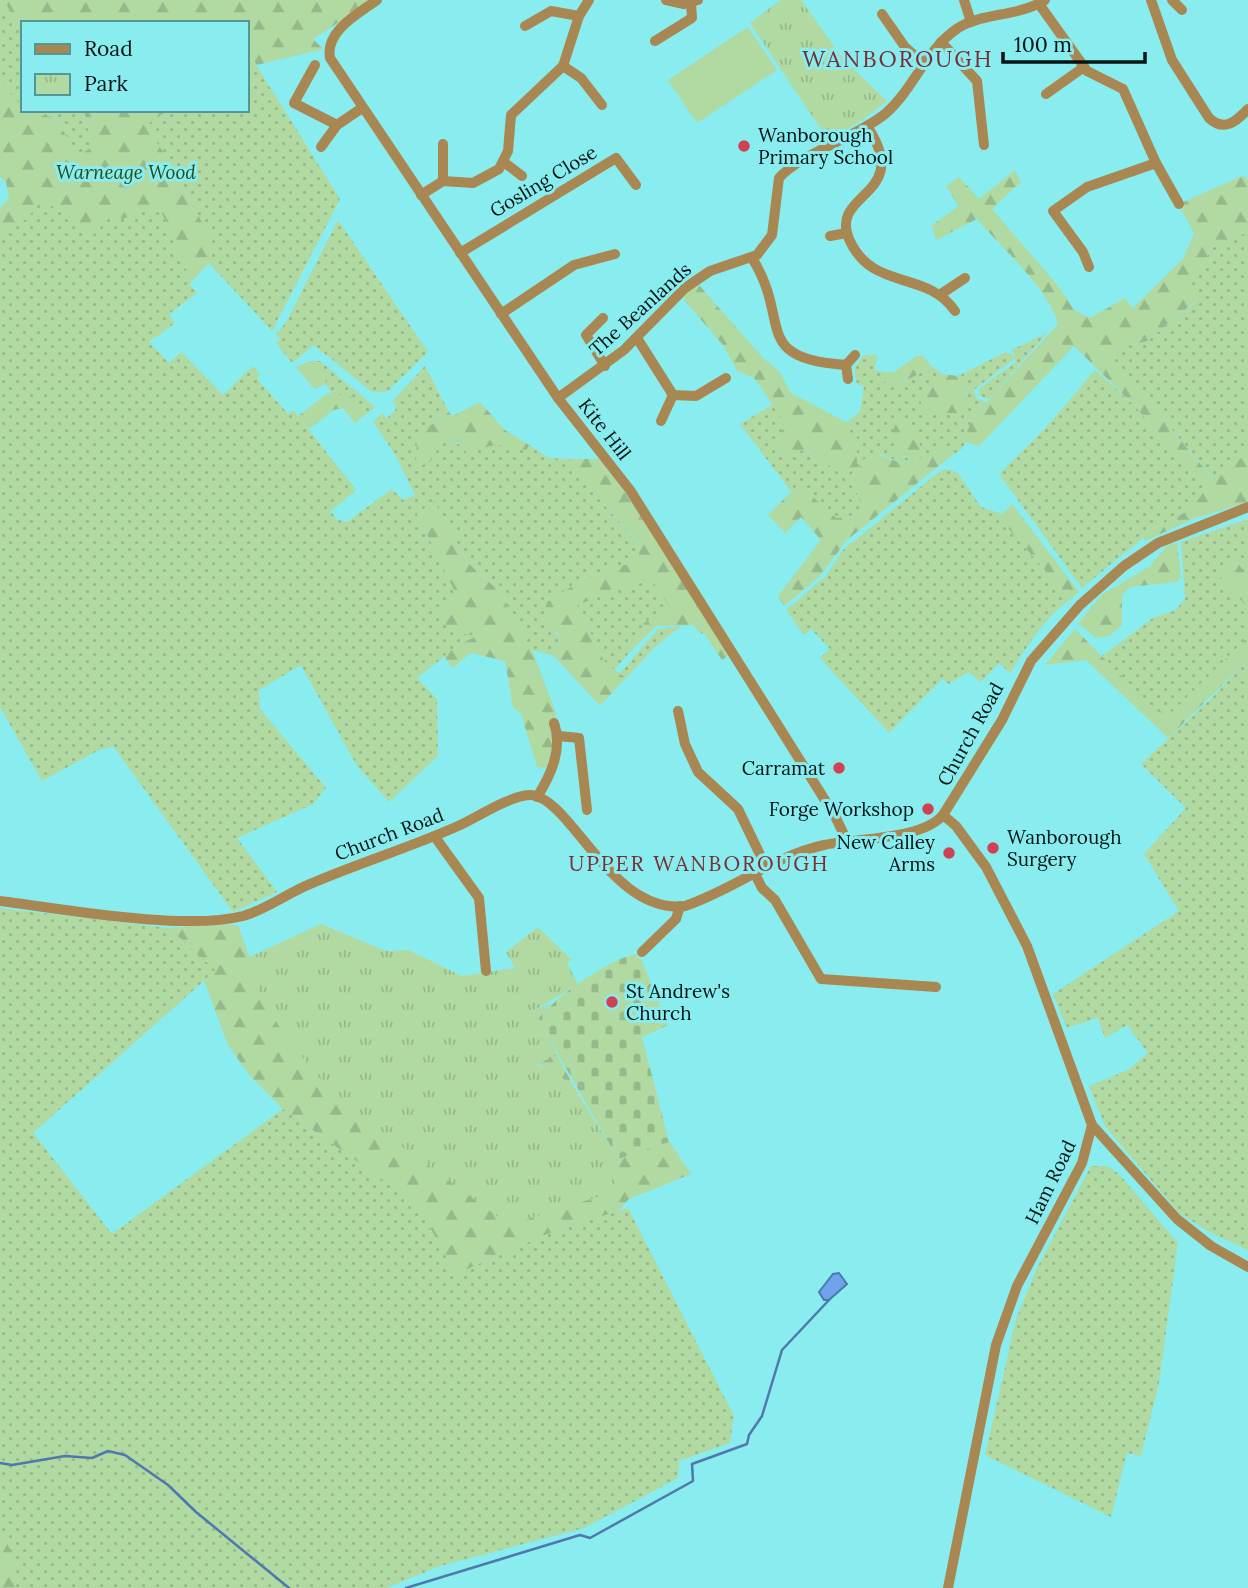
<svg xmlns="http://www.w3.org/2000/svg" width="1248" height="1588" viewBox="0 0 1248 1588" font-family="Lora,serif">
<defs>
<pattern id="grass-dots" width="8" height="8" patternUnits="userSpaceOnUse" patternTransform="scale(1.75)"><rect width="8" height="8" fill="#b1d9a2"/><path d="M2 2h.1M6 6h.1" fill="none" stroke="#96b98b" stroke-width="1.8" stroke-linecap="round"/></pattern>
<pattern id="forest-firs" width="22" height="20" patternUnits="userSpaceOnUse" patternTransform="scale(1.75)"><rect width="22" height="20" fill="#b1d9a2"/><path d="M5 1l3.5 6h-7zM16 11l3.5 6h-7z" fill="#96b98b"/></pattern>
<pattern id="cemetery-stones" width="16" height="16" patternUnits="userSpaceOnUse" patternTransform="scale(1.75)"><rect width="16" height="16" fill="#b1d9a2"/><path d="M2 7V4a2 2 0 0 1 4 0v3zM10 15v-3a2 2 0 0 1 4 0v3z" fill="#96b98b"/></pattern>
<pattern id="park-tufts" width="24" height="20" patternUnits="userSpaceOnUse" patternTransform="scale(1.75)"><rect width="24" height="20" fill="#b1d9a2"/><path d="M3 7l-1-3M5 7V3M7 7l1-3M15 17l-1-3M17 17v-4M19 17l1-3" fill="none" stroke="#96b98b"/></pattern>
</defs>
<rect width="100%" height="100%" fill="#89ecee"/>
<g fill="url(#grass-dots)" fill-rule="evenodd">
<polygon points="0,5 7,5 14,22 23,32 23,110 0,82"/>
<polygon points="253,60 340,199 272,331 209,263 213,247 174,166 151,135 147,124 168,110 247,110 247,63"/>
<polygon points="23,110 84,110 92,147 79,155 54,117 40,118"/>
<polygon points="42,199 123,219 157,206 171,229 175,253 193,280 189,284 197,293 169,314 175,323 149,342 169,363 181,352 223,395 253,366 260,375 257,379 288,414 293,410 298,416 356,490 331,511 336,519 347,522 392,489 403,500 415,495 397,458 373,421 382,414 387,418 397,408 392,402 425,366 449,412 431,424 431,461 441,440 445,437 466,448 507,444 526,451 529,445 549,458 570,459 589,487 641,547 638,557 630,563 582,580 547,602 553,630 561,639 552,649 554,656 532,650 501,593 468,563 434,501 417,514 456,594 436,610 478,636 460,644 417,678 437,699 438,756 389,802 357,766 301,665 259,690 260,709 326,788 313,804 237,838 277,892 233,912 113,746 97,751 42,781 0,707 0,239 28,217"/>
<polygon points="338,220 428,352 387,392 372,392 314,345 292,363 276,343 280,339 276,335 287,321"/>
<polygon points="1248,232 1248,453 1214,479 1112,359 1118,348 1147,341 1198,300 1189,287 1213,247"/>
<polygon points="1047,333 989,399 978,395 980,388 1016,362 1012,350"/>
<path d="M1006 352 1012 355 1014 359 974 390 976 398 986 402 972 418 963 448 951 456 944 449 905 464 880 454 853 484 863 508 849 517 836 518 809 493 796 488 791 491 740 424 774 404 785 425 775 444 787 456 805 449 845 476C859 453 863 444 846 422L860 412 864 386 857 385 854 368 864 355H877L875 370 885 372 883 380 901 383 932 367 942 374 921 395 930 413H959L967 393 958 376ZM911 422 921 449 910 459 901 456Z"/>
<polygon points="311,361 320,361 375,407 366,414 355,397 332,394"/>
<polygon points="1095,370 1135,406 1206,489 1190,510 1142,534 1143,538 1082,588 999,474 1043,431"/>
<path d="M945 469 957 472 981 507 1002 514 1007 527 1071 599C1044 617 1028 646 1010 673L999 663 981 682 968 672 949 684 942 679 889 733 820 658 830 649 811 629 804 635 786 610 825 577 842 551 935 475Z"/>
<polygon points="1248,519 1248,576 1233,557 1217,573 1248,608 1248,637 1170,714 1155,710 1101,657 1153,618 1176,610 1185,598 1181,542"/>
<polygon points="651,578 669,607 644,623 629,653 614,670 604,661 577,605"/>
<polygon points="681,626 656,646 626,678 620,673 658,629"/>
<polygon points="1248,660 1248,1250 1211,1233 1179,1213 1105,1126 1089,1086 1128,1070 1148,1053 1127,1025 1105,1038 1098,1018 1067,1028 1053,994 1179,911 1144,854 1186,808 1141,764 1211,699"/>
<polygon points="0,908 169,928 216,970 33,1133 112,1234 283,1109 417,1204 456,1274 544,1235 628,1208 734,1416 730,1443 679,1461 678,1478 584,1528 440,1566 386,1588 0,1588"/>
<polygon points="1091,1166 1107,1166 1119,1174 1178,1243 1159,1383 1141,1456 1127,1453 1111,1517 985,1455 1016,1319 1038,1266"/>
</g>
<g fill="url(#forest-firs)">
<polygon points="0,0 373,0 313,39 323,49 257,65 253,60 247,63 247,23 23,23 23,32 14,22 7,5 0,5"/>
<polygon points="0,82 29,114 54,117 79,155 92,147 84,110 168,110 148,124 151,135 174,166 214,247 209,263 193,280 175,253 171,229 157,206 123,219 110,217 93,235 42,199 28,217 0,239 0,208 9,198 6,182 0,177"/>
<path d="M1015 170 1021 182 992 209 1059 287 1074 310 1090 318 1125 298 1133 308 1183 259 1194 234 1179 204 1244 175 1248 180V232L1213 247 1189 287 1198 299 1147 341 1118 348 1112 358 1213 479 1248 453V502L1195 518 1145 541 1142 534 1190 510 1206 489 1135 406 1074 346 979 446 964 442 972 418 1058 324C1049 289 1000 246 977 219L936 240 932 225 959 206 946 186 959 177 979 199Z"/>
<polygon points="699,285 764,359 779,371 791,393 846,422 857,437 857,467 845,476 806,449 787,456 780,455 775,444 785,425 763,390 754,378 737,371 723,345 684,300 686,293"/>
<polygon points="916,356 923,356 932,367 901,383 887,384 883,380 885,372 894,372"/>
<polygon points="311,361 327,383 314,389 296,367"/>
<path d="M942 374 958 376C967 392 969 397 959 413H930L921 407V395Z"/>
<polygon points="328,393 355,397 366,414 355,423 343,408 333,410 309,429 298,416"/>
<path d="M480 402 505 430 529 445 526 451C503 442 490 444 467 453L459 443 445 437 441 440 431 461 416 468 417 435 449 412 452 416Z"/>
<polygon points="907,418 919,439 921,454 910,459 898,453 890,436 897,422"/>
<path d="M944 449 951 456 847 540 819 577 784 606 778 596 821 540 801 517 785 533 768 515 796 487 809 493 836 518 849 517 863 507 853 484C867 443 872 454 905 464Z"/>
<path d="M570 459H599C649 519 688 589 729 655L722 660 704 633 701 634 693 625 656 626 629 653 644 623 669 607 651 578 577 605 604 661 626 678 600 706 554 656 552 649 561 639 558 633 546 629 544 616 547 602 582 580 630 563 638 557 641 546 589 487Z"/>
<polygon points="434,501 468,563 501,593 532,650 556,713 550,764 546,768 537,767 521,714 513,707 505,661 471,653 452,668 444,656 460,644 477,636 451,632 435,610 456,594 417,514"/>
<polygon points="1012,504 1079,592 1071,599 1007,527 1002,514"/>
<polygon points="1177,543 1181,578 1176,582 1130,587 1122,595 1122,625 1109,636 1096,638 1078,623 1102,595 1150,566 1167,546"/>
<polygon points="1233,557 1248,576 1248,608 1217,573"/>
<polygon points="1075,629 1155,710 1170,714 1248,637 1248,660 1168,738 1086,660 1045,665"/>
<polygon points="211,924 238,925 249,957 243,960 433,1168 509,1225 618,1174 618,1159 669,1141 691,1174 629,1199 618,1211 544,1235 456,1274 417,1204 283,1109 250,1076 228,1045 204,980 215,970 169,928"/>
<polygon points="551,1003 538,1019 574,1087 531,1059 533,1011"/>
<polygon points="0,1531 17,1562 15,1588 0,1588"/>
</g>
<path fill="url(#cemetery-stones)" d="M635 954 642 961 668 1025 642 1037 669 1142 618 1159 538 1019C558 995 605 962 635 954Z"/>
<g fill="url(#park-tufts)">
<polygon points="781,0 801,0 844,60 887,101 861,121 828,140 750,23"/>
<polygon points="321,924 386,951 408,950 462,976 515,968 506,952 538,927 572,960 567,963 578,985 534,1010 557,1055 536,1065 553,1071 574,1087 618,1159 618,1174 610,1193 509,1225 337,1099 283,1034 243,960"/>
</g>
<polygon fill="#b1d9a2" points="748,27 777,70 697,123 668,80"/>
<polygon fill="#70a3ed" stroke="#4f78ac" stroke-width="2" points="839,1273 847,1284 829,1300 824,1300 819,1292 833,1274"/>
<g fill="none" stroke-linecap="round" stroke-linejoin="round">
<g stroke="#4f78ac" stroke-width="2.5">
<polyline points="0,1463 12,1465 65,1456 92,1458 108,1451 125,1455 168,1485 196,1512 289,1588"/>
<polyline points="406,1588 580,1535 590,1538 693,1481 692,1464 747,1444 749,1435 762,1416 782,1350 829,1300"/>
</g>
<g stroke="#a98752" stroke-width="10">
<path d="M377 0C358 14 325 31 330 58L558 398 630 490 835 816 847 841"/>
<polyline points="666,0 684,4 698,0"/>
<polyline points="964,0 971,22"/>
<path d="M1151 0 1172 60 1209 118C1224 132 1236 122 1248 109"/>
<polyline points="1172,0 1182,10"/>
<polyline points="1039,4 1087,71 1123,89 1156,163 1087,187 1053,211 1083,252 1089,267"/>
<polyline points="882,14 905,47 924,64"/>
<polyline points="525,26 551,11 579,16"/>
<polyline points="655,41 692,18 691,3"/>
<polyline points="941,42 977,81 984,145"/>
<polyline points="315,65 294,103 337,125 362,108"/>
<polyline points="563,66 581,78 602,105"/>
<polyline points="1046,94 1084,67"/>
<path d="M867 126C914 197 829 191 849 239 872 292 926 269 955 311"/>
<polyline points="443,144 443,181"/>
<polyline points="321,147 337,125"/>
<polyline points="505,163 522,176"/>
<polyline points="1156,163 1179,204"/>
<polyline points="421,195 443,181 473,183 499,169 508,151 511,115 563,66 579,16 589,0"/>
<polyline points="830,236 847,233"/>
<polyline points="460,253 616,158 636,185"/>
<path d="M752 258C792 321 750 359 846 365L855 355"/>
<polyline points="941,294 965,278"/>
<polyline points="501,314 574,265 615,254"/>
<polyline points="603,318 586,335 605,366"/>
<polyline points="637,338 673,395 696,396 726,378"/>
<polyline points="846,365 848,379"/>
<path d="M558 398 624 350 685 288 710 271 757 255 772 235 779 178C800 154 855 138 885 114 914 89 925 50 958 28 984 12 1018 17 1045 0"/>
<polyline points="661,421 673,395"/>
<polyline points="678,711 685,744 698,772 738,809 766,867"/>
<polyline points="559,736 579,738 587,810"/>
<path d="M537 797C551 775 563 749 554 723"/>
<polyline points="943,815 956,826 986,867 1027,946 1092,1125 1082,1163 1017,1286 996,1345 948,1588"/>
<polyline points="435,837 479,898 486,971"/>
<polyline points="754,872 762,888 775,900 821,979 936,987"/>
<path d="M0 901C63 909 184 931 243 916 268 909 290 891 315 882 362 862 411 847 458 826 476 818 513 794 531 795 572 798 611 915 685 906 733 890 774 856 824 845 856 838 922 840 943 815L1002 720 1031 661 1080 605 1124 566 1158 543 1248 507"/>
<polyline points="642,952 676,919 680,906"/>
<polyline points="1092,1125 1177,1219 1211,1246 1248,1267"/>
</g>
</g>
<g fill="#d14154" stroke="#89ecee" stroke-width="2.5">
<circle cx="744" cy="146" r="7"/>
<circle cx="839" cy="768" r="7"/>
<circle cx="928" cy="809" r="7"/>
<circle cx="993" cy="848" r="7"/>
<circle cx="949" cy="853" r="7"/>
<circle cx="612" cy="1002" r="7"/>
</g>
<g text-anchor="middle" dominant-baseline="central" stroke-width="6" stroke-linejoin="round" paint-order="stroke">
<g font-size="19" fill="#011414" stroke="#89ecee" text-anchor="start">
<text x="758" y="135">Wanborough<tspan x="758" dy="22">Primary School</tspan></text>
<text x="825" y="768" text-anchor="end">Carramat</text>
<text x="914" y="809" text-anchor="end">Forge Workshop</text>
<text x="1007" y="837">Wanborough<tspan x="1007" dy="22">Surgery</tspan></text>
<text x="935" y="842" text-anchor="end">New Calley<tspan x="935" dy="22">Arms</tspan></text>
<text x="626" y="991">St Andrew's<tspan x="626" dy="22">Church</tspan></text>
</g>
<g font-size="19" font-style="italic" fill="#274b16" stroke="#89ecee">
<text x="126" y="172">Warneage Wood</text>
</g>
<g font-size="19" fill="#011414" stroke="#89ecee">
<text transform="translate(543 181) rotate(-31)">Gosling Close</text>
<text transform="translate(640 309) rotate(-42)">The Beanlands</text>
<text transform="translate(605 429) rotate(52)">Kite Hill</text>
<text transform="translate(970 734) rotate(-61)">Church Road</text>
<text transform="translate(389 834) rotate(-21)">Church Road</text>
<text transform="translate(1050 1182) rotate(-64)">Ham Road</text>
</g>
<g font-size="21" letter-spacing="2" fill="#772f36" stroke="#89ecee">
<text x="699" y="863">UPPER WANBOROUGH</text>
</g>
<g font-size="23" letter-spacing="2" fill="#772f36" stroke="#89ecee">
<text x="898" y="58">WANBOROUGH</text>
</g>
</g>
<rect x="21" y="21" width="228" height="91" fill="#89ecee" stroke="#539697" stroke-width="2"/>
<rect x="35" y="44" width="35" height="10" fill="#a98752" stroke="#539697" stroke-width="2"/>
<text x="84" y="56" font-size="21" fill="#011414">Road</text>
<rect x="35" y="74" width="35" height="21" fill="url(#park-tufts)" stroke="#539697" stroke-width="2"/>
<text x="84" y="91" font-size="21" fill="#011414">Park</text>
<path d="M1003 52v10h142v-10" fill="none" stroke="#011414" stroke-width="3.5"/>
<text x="1014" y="52" font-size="21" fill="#011414" stroke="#89ecee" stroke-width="5" paint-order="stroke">100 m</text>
</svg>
